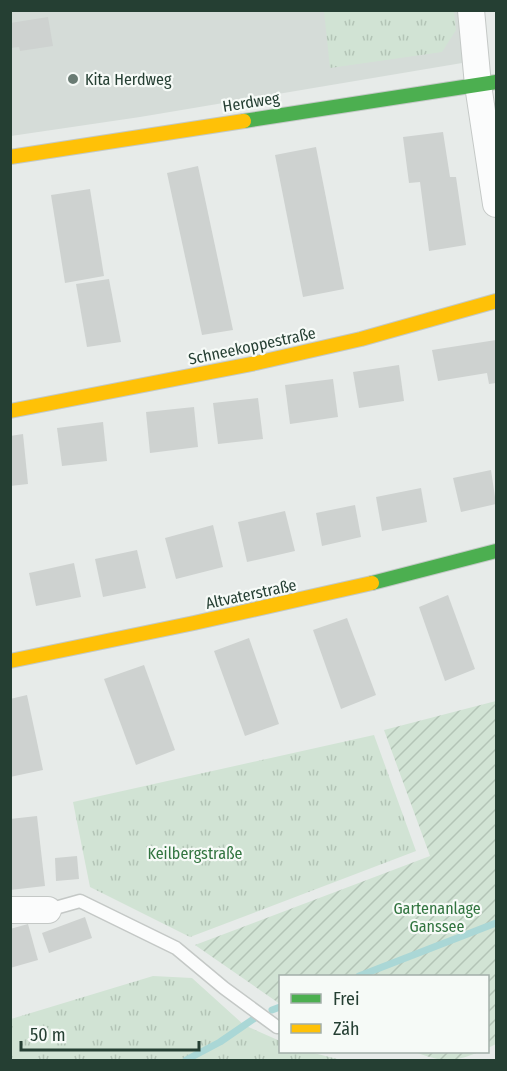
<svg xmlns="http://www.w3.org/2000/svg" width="507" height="1071" viewBox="0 0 507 1071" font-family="'Fira Sans Condensed',sans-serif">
<defs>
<pattern id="grass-tufts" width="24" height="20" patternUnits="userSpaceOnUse" patternTransform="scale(1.5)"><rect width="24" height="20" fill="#d1e3d4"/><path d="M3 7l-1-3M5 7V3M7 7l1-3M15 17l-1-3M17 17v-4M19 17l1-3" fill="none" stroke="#b3c4b6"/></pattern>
<pattern id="garden-furrows" width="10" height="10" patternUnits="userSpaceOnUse" patternTransform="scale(1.5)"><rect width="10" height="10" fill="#d1e3d4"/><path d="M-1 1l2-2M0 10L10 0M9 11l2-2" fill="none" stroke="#b3c4b6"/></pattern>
</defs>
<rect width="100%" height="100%" fill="#e7ebe9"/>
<polygon fill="#d5dcd8" points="10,11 460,11 468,62 140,117 11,136"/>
<g fill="url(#grass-tufts)">
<polygon points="324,11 454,11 456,30 442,52 330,68"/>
<polygon points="374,735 416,851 190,937 90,887 73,802"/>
<polygon points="153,976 192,978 244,1025 280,1041 280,1052 310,1052 341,1060 11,1060 11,1019"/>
</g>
<g fill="url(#garden-furrows)">
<polygon points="496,701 496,1044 488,1048 488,976 280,976 280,1004 195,945 430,856 384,730"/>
<path d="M414 1052H479C448 1064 445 1062 414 1052Z"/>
</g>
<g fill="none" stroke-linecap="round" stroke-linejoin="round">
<g stroke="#aad7d6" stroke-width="7">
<polyline points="359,976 496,923"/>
<polyline points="272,1010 280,1007"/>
<polyline points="186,1060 220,1042 255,1018"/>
</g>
</g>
<g fill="#ced2d0">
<polygon points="48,17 53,46 20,51 19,47 10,48 10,23"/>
<polygon points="443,132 450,177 456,177 466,245 429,251 420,182 409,183 403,137"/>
<polygon points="316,147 344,289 303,297 275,155"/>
<polygon points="198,166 233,330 202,335 167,173"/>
<polygon points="90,189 104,276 65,283 51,195"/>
<polygon points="109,279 121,342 87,347 76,284"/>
<polygon points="496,340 496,383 489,384 487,373 438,381 432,350"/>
<polygon points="399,365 404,401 359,408 353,372"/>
<polygon points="333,379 338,417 290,424 285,385"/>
<polygon points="258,398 263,439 218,444 213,403"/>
<polygon points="194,407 198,447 150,453 146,412"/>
<polygon points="103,422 107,461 62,466 57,428"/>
<polygon points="23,434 28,484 10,486 10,436"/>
<polygon points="491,470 496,504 461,512 453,478"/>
<polygon points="421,488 427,522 382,531 376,497"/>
<polygon points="355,505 361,537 322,546 316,513"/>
<polygon points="285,511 295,551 247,562 238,522"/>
<polygon points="213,525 223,567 176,579 165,538"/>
<polygon points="137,550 146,588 103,597 95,559"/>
<polygon points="74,563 81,597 36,606 29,573"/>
<polygon points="448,595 475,669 445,681 419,607"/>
<polygon points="347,618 376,695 341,709 313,630"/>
<polygon points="249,638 279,724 245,736 214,651"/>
<polygon points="144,665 175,750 136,765 104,679"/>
<polygon points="27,695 43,770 10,777 10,699"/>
<polygon points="37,816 45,886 10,890 10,819"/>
<polygon points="77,856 79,879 56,881 55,858"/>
<polygon points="85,917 92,938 49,953 42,933"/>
<polygon points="28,924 38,960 10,968 10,929"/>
</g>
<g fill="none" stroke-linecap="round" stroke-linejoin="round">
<defs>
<polyline id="lane" points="48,910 80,901 176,948 224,988 277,1027"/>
<g id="street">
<polyline points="471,10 478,85 496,204"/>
<polyline points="10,910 48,910"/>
</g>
<g id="fast">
<polyline points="244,121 496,82"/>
<polyline points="372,583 496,551"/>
</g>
<g id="slow">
<polyline points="10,157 244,121"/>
<polyline points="10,411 256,363 361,339 496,301"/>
<polyline points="10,661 194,623 372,583"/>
</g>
</defs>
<use href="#lane" stroke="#c4c8c6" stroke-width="15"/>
<use href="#street" stroke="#c4c8c6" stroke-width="28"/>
<use href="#fast" stroke="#c3c9c6" stroke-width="16"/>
<use href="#slow" stroke="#c3c9c6" stroke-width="16"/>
<use href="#lane" stroke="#fbfcfc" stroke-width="12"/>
<use href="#street" stroke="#fbfcfc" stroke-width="26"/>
<use href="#fast" stroke="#4caf50" stroke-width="14"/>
<use href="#slow" stroke="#ffc107" stroke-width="14"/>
</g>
<circle fill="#697b73" stroke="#f6faf7" stroke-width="2" cx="73" cy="79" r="6"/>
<g text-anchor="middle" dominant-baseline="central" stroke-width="4.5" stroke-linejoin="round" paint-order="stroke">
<g font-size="16" fill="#253f33" stroke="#f6faf7" text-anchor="start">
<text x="85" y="79">Kita Herdweg</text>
</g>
<g font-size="16" fill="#253f33" stroke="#f6faf7">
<text transform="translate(251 102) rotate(-9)">Herdweg</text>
<text transform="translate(252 346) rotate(-12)">Schneekoppestraße</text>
<text transform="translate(251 594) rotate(-12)">Altvaterstraße</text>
</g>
<g font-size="16" fill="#31743f" stroke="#f6faf7">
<text x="195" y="853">Keilbergstraße</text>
<text x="437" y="908">Gartenanlage<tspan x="437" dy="18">Ganssee</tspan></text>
</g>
</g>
<rect width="507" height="1071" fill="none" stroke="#253f33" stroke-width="24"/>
<rect x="279" y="975" width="210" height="78" fill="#f6faf7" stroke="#a2afa9" stroke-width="1.5"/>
<rect x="291" y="994" width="30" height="9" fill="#4caf50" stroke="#a2afa9" stroke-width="1.5"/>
<text x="333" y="1005" font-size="18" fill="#253f33">Frei</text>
<rect x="291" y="1024" width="30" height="9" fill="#ffc107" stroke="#a2afa9" stroke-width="1.5"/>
<text x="333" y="1035" font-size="18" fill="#253f33">Zäh</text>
<path d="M21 1041v9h178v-9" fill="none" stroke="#253f33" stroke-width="3"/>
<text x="30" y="1041" font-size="18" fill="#253f33" stroke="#f6faf7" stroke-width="4.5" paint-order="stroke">50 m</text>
</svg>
